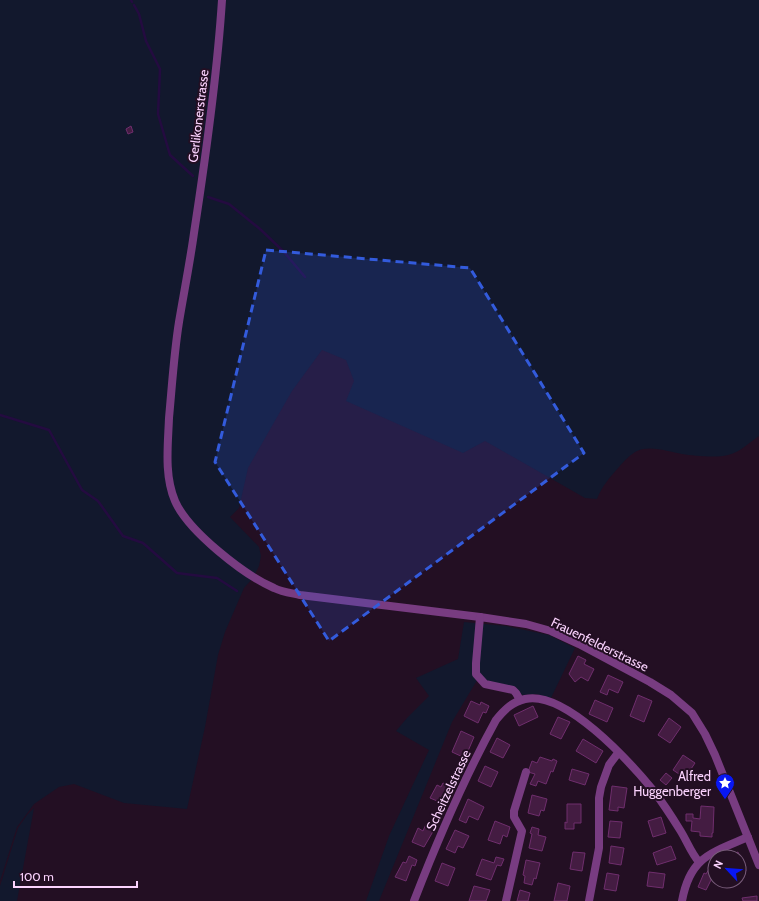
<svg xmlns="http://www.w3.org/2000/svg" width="759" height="901" viewBox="0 0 759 901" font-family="Cabin,sans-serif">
<rect width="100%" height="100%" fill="#230f23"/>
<g fill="#12182d">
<path d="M0 0H759V436C750 442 739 453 728 455 716 458 695 456 682 454 669 452 651 445 637 451 631 454 624 461 619 467 610 477 602 486 597 499L585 498 485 441 463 453 346 401 354 381 346 360 322 350 292 391 248 468 239 508 230 517 259 547 261 556 259 566 253 578 244 588 225 632 218 655 205 727 187 809 124 803 74 784 59 787 34 804 17 827 0 881Z"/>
<polygon points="464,622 506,626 549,635 575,648 551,698 536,694 522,695 516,687 487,683 479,677 452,722 379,901 366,901 389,836 429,750 396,731 407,718 429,696 416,678 458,659"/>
<polygon points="34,808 17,901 0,901 0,886 18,828 27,815"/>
</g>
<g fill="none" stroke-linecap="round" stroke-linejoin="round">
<g stroke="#240b40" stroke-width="2.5">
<polyline points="131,0 132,2"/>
<polyline points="134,5 139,14 146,41 160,69 158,114 170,155 193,176"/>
<polyline points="208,197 229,204 260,229 284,252 305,277"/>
<polyline points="0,415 49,430 82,490 98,501 123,536 143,543 177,573 217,578 237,591"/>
</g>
</g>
<g fill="#441c42" stroke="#6f2e6d">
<polygon points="131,126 133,132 128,134 126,129"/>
<polygon points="578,656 586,660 584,664 594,669 588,681 581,677 575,682 569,674"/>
<polygon points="608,675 623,682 618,693 609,689 607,695 600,692"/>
<polygon points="638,695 652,701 644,722 630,716"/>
<polygon points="595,700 613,708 607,722 589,714"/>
<polygon points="471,701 480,705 481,702 489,706 486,713 483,712 478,723 464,716"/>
<polygon points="533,706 538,717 519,726 514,715"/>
<polygon points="558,717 570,722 561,739 550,734"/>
<polygon points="669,718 681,727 670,743 658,735"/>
<polygon points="461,731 474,737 465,758 452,752"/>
<polygon points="497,738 510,745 503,758 490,752"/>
<polygon points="583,739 603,751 596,763 576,751"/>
<polygon points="683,755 695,763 685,778 673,770"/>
<polygon points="540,757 552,761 553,759 557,761 553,772 551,771 546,784 538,781 536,786 530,784 535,774 528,772 532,761 537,763"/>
<polygon points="485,766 498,772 491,787 478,781"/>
<polygon points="572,769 589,774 585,785 569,780"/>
<polygon points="666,773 672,778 666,785 660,780"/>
<polygon points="443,783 451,787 449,791 447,791 442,803 430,798 437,785 441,787"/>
<polygon points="612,786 627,788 624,808 618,807 618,811 609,810"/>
<polygon points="532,795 547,799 544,811 541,810 539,816 528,813"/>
<polygon points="468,799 484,807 478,820 469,816 466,823 459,820"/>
<polygon points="567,804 581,804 581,823 574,823 574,829 565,829 565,822 567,823"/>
<polygon points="701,806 714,807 713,833 712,833 712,837 700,836 700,832 691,831 692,821 686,821 686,814 693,814 693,818 700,819"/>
<polygon points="661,817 666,833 653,837 648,821"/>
<polygon points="495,821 510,827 507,837 503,835 500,844 488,840"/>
<polygon points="610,821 622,822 620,838 608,837"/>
<polygon points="426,824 435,828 424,847 412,842 418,828 423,831"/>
<polygon points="532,827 539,829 538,835 546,837 542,851 529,848 532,834 530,833"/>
<polygon points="455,830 469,836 463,848 458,846 455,853 446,849"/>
<polygon points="611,846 624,848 621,865 609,863"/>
<polygon points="671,846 676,859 657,865 653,853"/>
<polygon points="573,852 585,853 582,871 570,869"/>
<polygon points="738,852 746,871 739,874 739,857 725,857"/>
<polygon points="409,856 417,860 415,866 412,865 406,881 395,877 403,862 406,863"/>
<polygon points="496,857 504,859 501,866 497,865 491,880 476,875 482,859 494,863"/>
<polygon points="526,860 540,863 536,879 534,878 532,885 524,883 525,876 523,875"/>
<polygon points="442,863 455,868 448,886 435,881"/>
<polygon points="709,869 715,872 715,880 712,878 706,890 698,887 704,873 706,874"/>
<polygon points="649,872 665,874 663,888 647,886"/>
<polygon points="607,873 619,875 616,891 604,889"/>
<polygon points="558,883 570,886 567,901 554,901"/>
<polygon points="474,886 490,890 486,901 469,901"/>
<polygon points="520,890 530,893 528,901 517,901"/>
<polygon points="757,896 757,901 743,901 742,898"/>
</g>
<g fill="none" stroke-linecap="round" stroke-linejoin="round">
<g stroke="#783c81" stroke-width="8">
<path d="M222 0C217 78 206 155 194 233 190 262 184 292 179 322 174 353 172 386 169 418 168 445 164 475 175 501 188 531 244 575 274 588 282 592 291 593 300 595L480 617 526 624 551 631 579 644 650 682 671 695 692 713 705 734 715 755 759 865"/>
<polyline points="480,617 476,663 476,674 485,684 513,690 516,693 520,700"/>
<path d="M414 901C438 839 464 778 496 720 504 710 512 702 525 699 565 690 629 761 653 790 662 802 672 817 680 830 687 841 691 853 699 862"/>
<polyline points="506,901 522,831 514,817 514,811 526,772"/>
<polyline points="589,901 599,848 599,798 601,787 609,765 618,753"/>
<path d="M682 901C690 857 711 853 748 837"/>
</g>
</g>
<path fill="#335bdc" fill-opacity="0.2" stroke="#335bdc" stroke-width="3" stroke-dasharray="8 5" stroke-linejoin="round" d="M266 250 470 268 584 453 329 641 215 462Z"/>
<defs>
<symbol id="sight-pin" viewBox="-11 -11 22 30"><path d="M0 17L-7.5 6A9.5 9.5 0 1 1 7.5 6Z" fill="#0817f4" stroke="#230f23"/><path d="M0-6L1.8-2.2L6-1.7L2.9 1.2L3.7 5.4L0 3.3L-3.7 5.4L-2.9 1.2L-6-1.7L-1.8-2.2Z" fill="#fff"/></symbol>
</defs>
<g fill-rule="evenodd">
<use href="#sight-pin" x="714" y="772" width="22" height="30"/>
</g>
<g text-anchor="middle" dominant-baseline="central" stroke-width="4" stroke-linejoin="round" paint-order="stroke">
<g font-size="13" fill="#fbd3fe" stroke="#230f23">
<text transform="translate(198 116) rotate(-83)">Gerlikonerstrasse</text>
<text transform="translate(600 644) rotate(26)">Frauenfelderstrasse</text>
<text transform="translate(448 790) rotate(-65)">Scheitzelstrasse</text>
</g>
<g font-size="13" fill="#fbd3fe" stroke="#230f23" text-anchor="end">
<text x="711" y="776">Alfred<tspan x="711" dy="15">Huggenberger</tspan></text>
</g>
</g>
<g transform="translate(727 869) rotate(296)"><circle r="19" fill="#230f23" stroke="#795d7b"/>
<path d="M0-3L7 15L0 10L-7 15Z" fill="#0817f4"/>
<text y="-6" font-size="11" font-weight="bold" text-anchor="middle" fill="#fbd3fe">N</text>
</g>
<path d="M14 881v6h123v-6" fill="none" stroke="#fbd3fe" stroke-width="2"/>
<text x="20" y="881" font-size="12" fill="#fbd3fe" stroke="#230f23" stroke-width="3" paint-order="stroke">100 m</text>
</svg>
